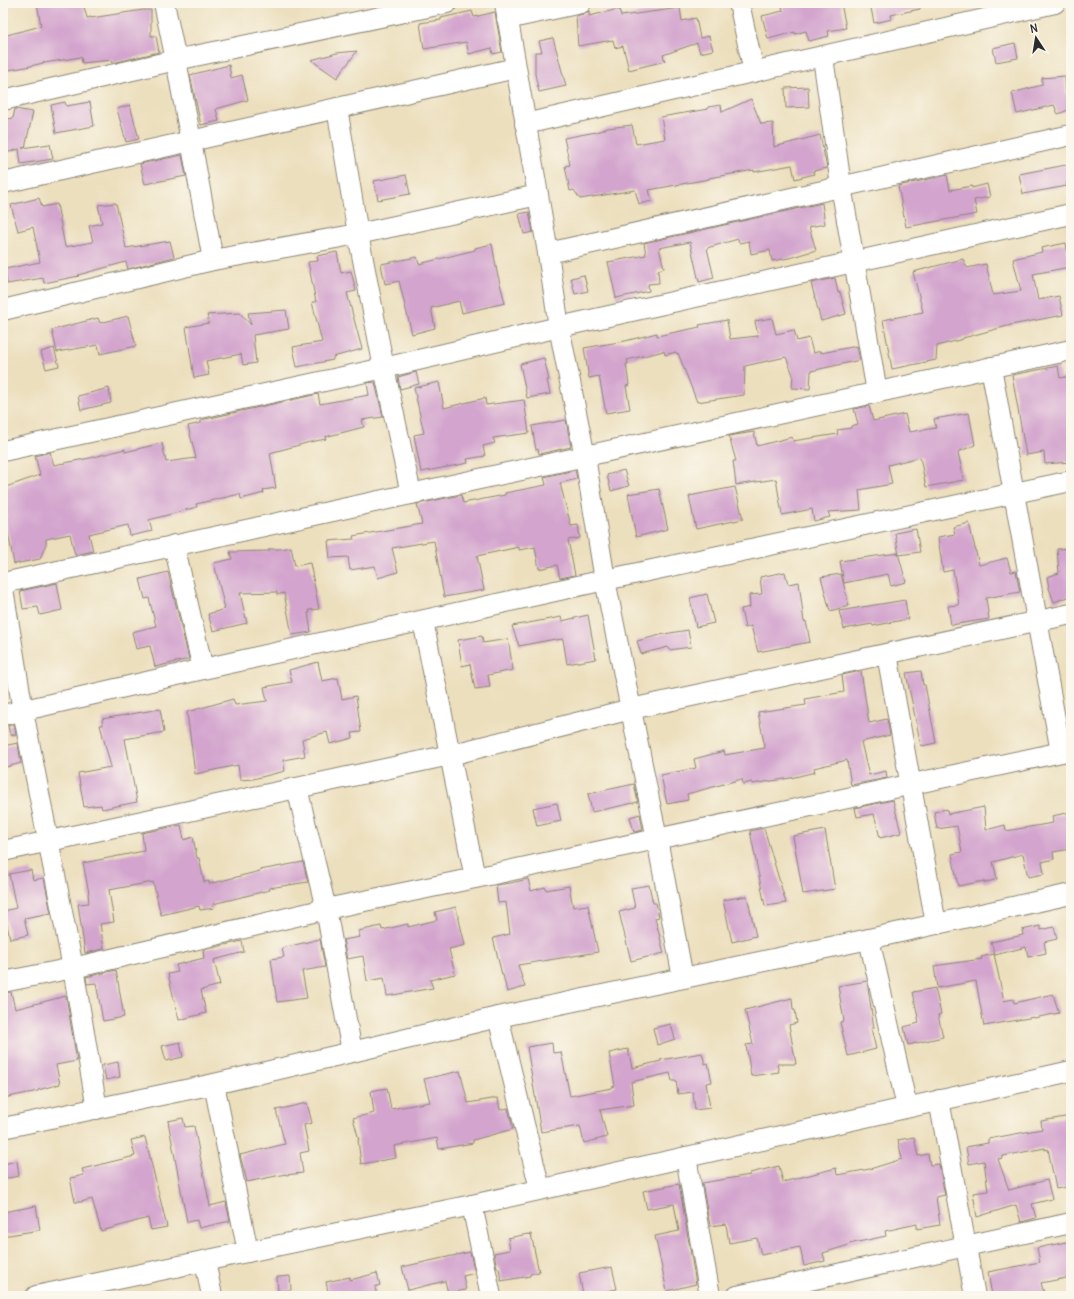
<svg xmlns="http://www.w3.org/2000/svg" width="1074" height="1299" viewBox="0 0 1074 1299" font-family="Delius,sans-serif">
<rect width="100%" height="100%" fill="#fbf7ec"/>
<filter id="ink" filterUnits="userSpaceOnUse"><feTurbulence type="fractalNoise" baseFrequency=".025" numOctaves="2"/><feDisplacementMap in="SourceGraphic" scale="8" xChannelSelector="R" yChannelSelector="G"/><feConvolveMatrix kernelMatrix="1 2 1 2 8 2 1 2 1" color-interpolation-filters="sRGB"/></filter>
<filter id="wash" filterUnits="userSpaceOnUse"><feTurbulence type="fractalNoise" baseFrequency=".012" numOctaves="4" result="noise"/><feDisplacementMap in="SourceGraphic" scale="16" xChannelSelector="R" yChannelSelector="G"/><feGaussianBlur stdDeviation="0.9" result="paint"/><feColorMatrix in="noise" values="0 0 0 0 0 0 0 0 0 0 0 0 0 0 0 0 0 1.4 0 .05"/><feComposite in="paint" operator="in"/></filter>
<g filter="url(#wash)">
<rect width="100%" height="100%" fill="#ecdfbd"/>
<g id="blocks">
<g fill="#d3a4ce">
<polygon points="37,3 83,3 87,18 91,17 91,18 143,10 151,10 151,36 156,36 159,52 113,63 112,60 82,63 81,57 44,63 43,62 43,63 26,67 3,71 3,36 41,26"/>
<polygon points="781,3 841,3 846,28 828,31 829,36 809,41 806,31 795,34 795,32 768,39 762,16 783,11"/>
<polygon points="870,3 920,3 920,9 891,15 892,19 874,23"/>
<polygon points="680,8 682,21 696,18 700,38 709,36 713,50 700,53 697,43 663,55 665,61 629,70 623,46 615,48 613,40 578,46 576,16 583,14 589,11 589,16 619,9 621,16"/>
<polygon points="472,11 474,17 495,12 502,52 493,54 492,48 469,54 466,42 424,49 420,23 441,20 441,18"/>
<polygon points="553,38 566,86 539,92 535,74 535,52 542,52 539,41"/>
<polygon points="1015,43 1018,58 996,62 993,48"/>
<polygon points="357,51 337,78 311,60 337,53"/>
<polygon points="229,65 231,78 242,75 248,100 216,109 219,121 201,125 190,75"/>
<polygon points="1065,76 1066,91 1071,106 1071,109 1058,114 1054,105 1017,114 1012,93 1042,85 1042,78"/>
<polygon points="808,87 809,107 786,108 785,88"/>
<polygon points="751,99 761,124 773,123 774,147 820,135 827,168 813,171 814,174 795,179 792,165 754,172 754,170 709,178 709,179 649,190 652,201 639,204 635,190 580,199 574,190 570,191 565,166 570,165 564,138 596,132 608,128 632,125 636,144 665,139 661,117 708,109 708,107 721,105 722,112"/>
<polygon points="65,102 66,106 90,102 94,126 56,133 51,105"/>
<polygon points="130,105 139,139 126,142 117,109"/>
<polygon points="15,109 33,112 25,148 22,148 50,144 53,159 21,164 19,149 6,153 3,143 3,120 13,118"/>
<polygon points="182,155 186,176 145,184 140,164"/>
<polygon points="1071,164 1071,182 1066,183 1067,186 1023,194 1019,174"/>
<polygon points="406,175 410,194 378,200 374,181"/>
<polygon points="947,175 950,190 972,186 972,188 987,184 990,197 974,200 977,214 906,227 898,186"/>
<polygon points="39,198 42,207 57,204 65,247 93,242 89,226 102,223 98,205 116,203 126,248 170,241 174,257 128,269 126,262 78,275 79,276 44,283 43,278 7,284 5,269 40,262 33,227 18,231 11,205"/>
<polygon points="822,203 825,224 809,227 816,250 789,258 772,261 770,250 751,254 749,241 739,243 738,239 707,248 714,278 699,282 690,242 659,248 664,268 658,270 659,283 648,284 649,291 616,298 608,262 646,255 644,243"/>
<polygon points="529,212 533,232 524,234 519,214"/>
<polygon points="1066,243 1070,267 1033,274 1038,300 1059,296 1063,315 1011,325 963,338 963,339 937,346 936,360 892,369 883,320 923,312 913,272 963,259 967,268 986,264 993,295 1021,291 1013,259 1042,252 1041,248"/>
<polygon points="492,244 497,272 505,303 462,313 459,301 431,308 435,328 412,334 399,281 385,284 381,264 417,257 419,264 475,250 475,248"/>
<polygon points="337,252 341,273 351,271 356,291 347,293 362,349 333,357 333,360 297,367 293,347 322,342 312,302 316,302 308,262 318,261 317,256"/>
<polygon points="584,275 588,291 575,294 571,278"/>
<polygon points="835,278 838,293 840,292 846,314 821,321 811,283"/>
<polygon points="286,310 289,329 253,335 256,363 243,365 241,354 206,361 209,375 194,378 186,327 209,323 207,315 240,313 251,325 248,313"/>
<polygon points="128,316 136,346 100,354 98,345 57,352 52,330 98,318 100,323"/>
<polygon points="772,318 776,334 794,330 797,341 809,338 813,353 821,351 821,353 857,346 860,360 811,371 810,389 792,388 793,375 786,357 745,366 744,395 697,402 678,353 677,354 676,352 665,355 664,351 627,360 628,364 626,364 629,385 626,386 630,409 606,413 599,376 589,378 584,348 625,341 657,333 657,336 700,327 699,325 727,320 730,339 758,336 755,321"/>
<polygon points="54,348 59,366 46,369 41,352"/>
<polygon points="544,358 549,380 547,380 550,394 527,398 520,364"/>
<polygon points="1058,366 1060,378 1071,376 1071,462 1045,464 1044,452 1026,455 1012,375"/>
<polygon points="416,372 419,384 400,389 398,377"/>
<polygon points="375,382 383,417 362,420 364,427 325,437 326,439 310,442 270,453 276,488 263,490 264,493 241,499 240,494 196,504 197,507 149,520 152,531 130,536 128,525 89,534 93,551 75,555 70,534 46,539 46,544 40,559 14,564 5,517 7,517 3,499 3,488 40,475 35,456 50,452 54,465 90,458 125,449 125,452 162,443 166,462 196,458 188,426 201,423 201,420 318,394 320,404 369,395 367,383"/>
<polygon points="439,382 444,408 485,398 486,405 524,400 529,433 493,438 495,443 483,446 485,456 467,459 468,463 421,472 414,435 424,433 414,388"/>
<polygon points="109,388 111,403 81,410 78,396"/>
<polygon points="869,406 873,421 905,414 909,432 936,428 934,419 969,413 975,445 958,452 964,480 926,487 920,457 888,465 892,484 859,490 861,510 828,512 830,517 814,521 812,509 782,515 776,479 736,485 733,461 736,461 729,436 754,432 757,446 792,437 793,441 838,434 837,430 851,428 851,426 858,424 854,409"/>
<polygon points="566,420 571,447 539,454 538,449 536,450 532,426"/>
<polygon points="575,470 577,479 560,483 571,526 578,525 580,538 568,540 575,575 560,578 557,565 539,569 535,547 519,550 519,547 477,556 484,590 444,597 434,541 392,548 398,572 378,578 375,566 350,570 348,557 330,558 328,541 354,539 353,536 422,524 417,504 461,495 463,503 505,495 505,493 546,485 544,477"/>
<polygon points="624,470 629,486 611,491 607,475"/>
<polygon points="735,487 743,519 696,529 689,496"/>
<polygon points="659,489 668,529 636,537 628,494"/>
<polygon points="969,523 979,565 1007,558 1011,572 1016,571 1020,592 986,598 989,619 951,625 948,606 959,605 953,570 943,572 938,537 955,534 953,527"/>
<polygon points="916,529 920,552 899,555 895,533"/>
<polygon points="291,547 295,566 310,563 319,609 309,610 310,613 308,613 311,632 292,635 284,593 277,595 277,592 240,593 247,623 213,631 208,614 225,609 214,563 232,559 230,552 269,551 269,549 281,549"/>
<polygon points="1071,548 1071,596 1054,602 1049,588 1047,577 1059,573 1057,549"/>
<polygon points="898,553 906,582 891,586 888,574 844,583 840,561"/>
<polygon points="168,572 189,659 155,667 150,646 136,649 132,632 156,626 149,598 145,599 140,579"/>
<polygon points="785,572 788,584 799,582 804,622 806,621 810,642 758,652 751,626 745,628 741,609 750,607 749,595 762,594 760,577"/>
<polygon points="841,574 849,606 830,611 821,577"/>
<polygon points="57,583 62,610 40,615 38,607 23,609 20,591"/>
<polygon points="707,594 714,623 696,627 690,598"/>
<polygon points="905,600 908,619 873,626 872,624 844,629 839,611"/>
<polygon points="588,615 596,659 567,664 563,639 555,640 555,639 519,646 512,626 561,617 562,621"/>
<polygon points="688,630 691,647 669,650 668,647 641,654 637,641 664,634"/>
<polygon points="482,636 483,643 508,639 513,670 488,675 490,687 475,689 470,664 462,666 458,640"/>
<polygon points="318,662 322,681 338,678 342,699 356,696 361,732 352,733 353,738 330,744 327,732 302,739 305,756 283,760 285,771 253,779 240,780 238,765 195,774 187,712 233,699 235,705 267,701 264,687 292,682 289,670"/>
<polygon points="861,671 869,723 887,719 890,735 861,742 869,775 886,771 887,778 851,785 847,760 814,768 815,772 791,778 752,784 752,782 743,784 742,779 687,794 688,800 667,804 661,775 696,768 694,759 724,751 725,755 765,748 758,712 806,705 805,699 844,692 842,675"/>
<polygon points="921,671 923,685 925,685 936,743 921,746 906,673"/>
<polygon points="160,709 164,732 125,739 137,802 102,809 101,805 84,807 78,773 111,767 100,725 103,725 102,719"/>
<polygon points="14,724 16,734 10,735 8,726"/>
<polygon points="18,743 21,763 3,768 3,746"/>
<polygon points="634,784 638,802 592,812 588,794"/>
<polygon points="893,800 901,833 880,838 874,814 857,817 855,808"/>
<polygon points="557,803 561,821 537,826 533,808"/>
<polygon points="984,807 986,830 1005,825 1006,831 1053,823 1052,816 1071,812 1071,849 1053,852 1054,859 1042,862 1044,874 1028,877 1023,854 993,862 997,879 984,883 984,881 958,886 952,854 962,852 957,826 937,829 934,812 947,809 948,814"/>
<polygon points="640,814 643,830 634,832 630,817"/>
<polygon points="181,825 184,840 193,837 197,858 199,858 204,882 209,881 209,884 260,871 260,870 303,862 308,882 269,888 270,890 213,904 214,908 200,910 199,906 161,915 153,882 109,890 114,922 100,924 104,949 85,953 78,904 89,903 88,893 89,893 83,863 144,851 142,833"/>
<polygon points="764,828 786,903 765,906 750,831"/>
<polygon points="825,830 835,889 803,894 793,836"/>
<polygon points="31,870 33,880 44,878 51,913 24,918 28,935 10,939 4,911 16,908 9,874"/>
<polygon points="528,879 531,891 545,887 546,890 569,886 573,907 588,905 598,952 518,965 525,987 507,992 503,975 502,975 493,938 510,934 506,902 498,903 496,885 511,883"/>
<polygon points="649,885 653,903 656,903 659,917 655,918 664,953 631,961 619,912 635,908 631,888"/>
<polygon points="747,896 756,936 732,942 723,900"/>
<polygon points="456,907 465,945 449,949 455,974 430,980 433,988 387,996 384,978 367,981 363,956 347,959 343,940 360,937 358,931 381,926 382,930 408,924 408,927 437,920 435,912"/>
<polygon points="1040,926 1041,930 1054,927 1057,939 1044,942 1046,953 1028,957 1026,947 995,955 991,942 1023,935 1022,930"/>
<polygon points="320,939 325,967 302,971 307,998 277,1002 271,959 284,957 282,948"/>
<polygon points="242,941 244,952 214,960 220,985 201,990 206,1013 179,1020 168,974 178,972 176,965 204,958 203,950"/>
<polygon points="994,954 1004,1001 1013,999 1014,1003 1053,994 1059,1013 1034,1018 1034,1017 984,1026 976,981 937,988 934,966 982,959 981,957"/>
<polygon points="116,970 124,1017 103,1021 96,983 87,984 86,977"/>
<polygon points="867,981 874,1028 871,1028 876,1049 848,1056 840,1022 844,1021 838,986"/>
<polygon points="935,988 941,1014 938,1015 943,1037 908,1045 904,1027 919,1023 913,992"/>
<polygon points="11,992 15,1009 66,996 77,1061 56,1065 60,1084 38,1090 38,1091 3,1098 3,993"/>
<polygon points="792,998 793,1010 795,1010 797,1023 789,1025 796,1064 777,1064 779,1072 751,1076 746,1045 753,1044 745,1010"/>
<polygon points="671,1024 675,1039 657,1045 653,1028"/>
<polygon points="180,1042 183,1057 166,1061 162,1046"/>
<polygon points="552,1043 553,1053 561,1052 570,1096 612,1088 612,1087 615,1086 609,1053 628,1049 632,1068 661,1061 660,1060 702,1053 705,1064 708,1063 712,1082 706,1083 710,1108 695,1110 693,1092 678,1094 676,1081 672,1081 670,1073 631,1082 634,1105 600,1110 607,1137 584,1143 580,1126 541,1132 527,1047"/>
<polygon points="118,1062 120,1077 106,1080 103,1065"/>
<polygon points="460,1071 468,1103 498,1098 500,1110 508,1108 513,1129 473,1140 473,1143 439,1149 437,1138 394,1146 396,1158 361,1164 358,1140 359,1140 353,1118 374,1113 371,1091 387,1088 391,1109 430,1102 424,1079"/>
<polygon points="307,1103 312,1123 304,1125 309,1151 300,1153 303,1173 286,1175 286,1174 247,1182 240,1155 285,1144 276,1110"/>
<polygon points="1071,1116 1071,1186 1056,1189 1048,1149 1045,1150 1045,1148 1003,1156 1003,1158 998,1159 1009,1190 1047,1180 1052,1199 1032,1204 1036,1218 1021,1222 1016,1205 977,1217 973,1193 988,1191 984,1161 969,1164 966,1147 988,1143 988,1139 1042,1129 1041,1121"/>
<polygon points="183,1118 185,1127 194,1126 210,1206 226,1202 230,1221 199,1228 197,1220 187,1222 168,1121"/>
<polygon points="145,1137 167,1227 151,1230 148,1218 101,1231 92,1199 81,1202 75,1202 70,1178 84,1175 82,1169 135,1156 131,1140"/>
<polygon points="914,1137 918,1156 928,1154 930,1165 939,1164 945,1195 936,1197 940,1225 917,1229 917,1224 885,1231 886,1236 849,1244 849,1245 823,1253 825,1261 804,1266 800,1247 761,1255 757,1238 729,1243 726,1224 710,1226 702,1183 750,1175 750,1173 779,1166 783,1182 836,1168 837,1175 870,1169 902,1159 898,1140"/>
<polygon points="17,1161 19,1176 3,1179 3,1164"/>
<polygon points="679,1184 696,1284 667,1291 655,1236 679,1231 674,1204 647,1209 643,1191"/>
<polygon points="36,1206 40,1230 3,1236 3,1212"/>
<polygon points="528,1234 528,1235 531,1234 539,1272 530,1274 530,1276 501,1281 499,1268 497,1268 494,1253 510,1250 508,1238"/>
<polygon points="1071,1241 1071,1277 1041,1283 1045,1296 992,1296 988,1272 1040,1262 1037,1248"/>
<polygon points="470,1252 475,1273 463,1276 466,1290 448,1293 445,1281 408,1290 402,1267"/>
<polygon points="612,1267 617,1289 583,1295 579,1273"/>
<polygon points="377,1273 380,1285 375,1287 377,1296 329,1296 326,1282 350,1277 350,1280"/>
<polygon points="290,1276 291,1290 278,1291 277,1277"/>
</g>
</g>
</g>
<g filter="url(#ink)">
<use href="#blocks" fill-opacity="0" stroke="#8c8574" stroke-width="1"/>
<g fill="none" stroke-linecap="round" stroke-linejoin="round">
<defs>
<g id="minor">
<polyline points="164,3 176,60 213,260"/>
<polyline points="505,3 548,253 559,327 585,457 605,580 657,839 683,978"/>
<polyline points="739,3 754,72"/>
<polyline points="507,19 581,3"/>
<polyline points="823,57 841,186 877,392"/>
<polyline points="3,100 176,60 447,3"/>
<polyline points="337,108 358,234 384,368 411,494"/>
<polyline points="525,124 1055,3"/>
<polyline points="3,183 516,68"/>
<polyline points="548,253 1071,135"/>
<polyline points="3,310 213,260 358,234 538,195"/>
<polyline points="991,367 1061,752"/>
<polyline points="3,451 384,368 559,327 1071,214"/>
<polyline points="174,545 203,669"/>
<polyline points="3,583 1071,350"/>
<polyline points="3,589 23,711 73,968 97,1109"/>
<polyline points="423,621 475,878"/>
<polyline points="887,654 936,924"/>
<polyline points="3,715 203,669 605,580 1071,481"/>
<polyline points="297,788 326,909 352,1052"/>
<polyline points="3,851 450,755 631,709 1071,614"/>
<polyline points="869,939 907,1107"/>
<polyline points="3,982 73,968 326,909 475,878 1071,750"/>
<polyline points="498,1017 540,1189"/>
<polyline points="214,1084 248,1252"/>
<polyline points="939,1100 975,1296"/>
<polyline points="3,1128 214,1084 352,1052 498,1017 869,939 1071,894"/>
<polyline points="686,1157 710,1296"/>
<polyline points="472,1205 491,1296"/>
<polyline points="205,1261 212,1296"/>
<polyline points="36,1296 472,1205 1071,1071"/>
<polyline points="737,1296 1071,1223"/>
</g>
</defs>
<use href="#minor" stroke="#8c8574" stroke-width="22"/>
<use href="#minor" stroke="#fff" stroke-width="20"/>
</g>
</g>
<rect width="1074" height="1299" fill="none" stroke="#fbf7ec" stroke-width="16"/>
<g transform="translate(1036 38) rotate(348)" stroke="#fbf7ec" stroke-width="3" paint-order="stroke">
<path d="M0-3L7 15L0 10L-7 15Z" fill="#2b2b2b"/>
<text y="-6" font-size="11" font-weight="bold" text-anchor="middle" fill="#2b2b2b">N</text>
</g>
</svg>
